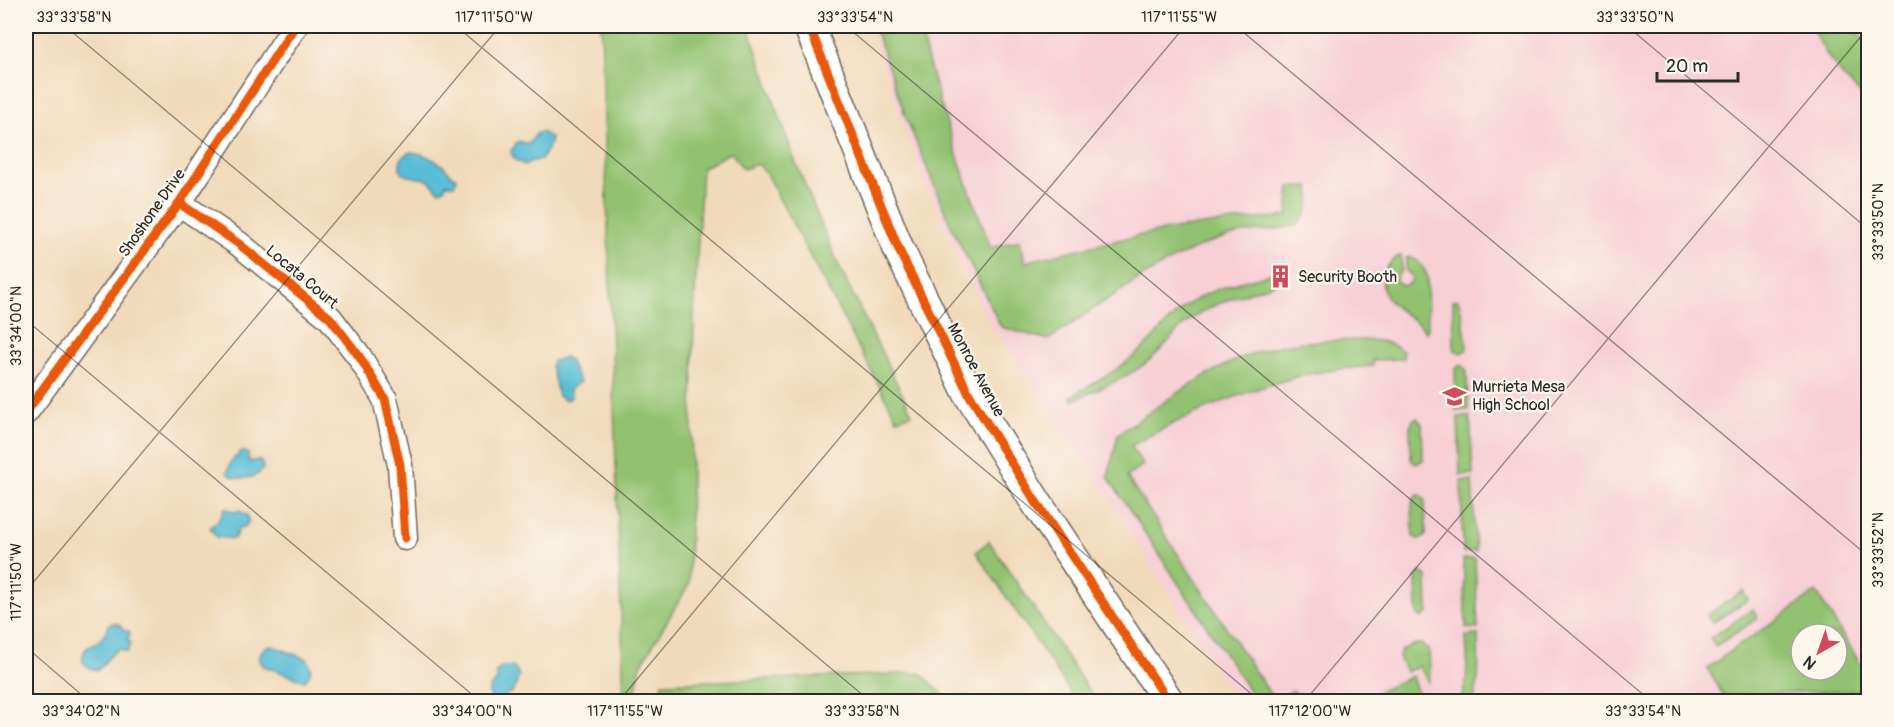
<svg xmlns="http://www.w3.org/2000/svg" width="1894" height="727" viewBox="0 0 1894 727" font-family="Pangolin,sans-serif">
<rect width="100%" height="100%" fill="#fbf7ec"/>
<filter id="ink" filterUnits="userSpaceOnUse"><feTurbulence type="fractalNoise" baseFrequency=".0167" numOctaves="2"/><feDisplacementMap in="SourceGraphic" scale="12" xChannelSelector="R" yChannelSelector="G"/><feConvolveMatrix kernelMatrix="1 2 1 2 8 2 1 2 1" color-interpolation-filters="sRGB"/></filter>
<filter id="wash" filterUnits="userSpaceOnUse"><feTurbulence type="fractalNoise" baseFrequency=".008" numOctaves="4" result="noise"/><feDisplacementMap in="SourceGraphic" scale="24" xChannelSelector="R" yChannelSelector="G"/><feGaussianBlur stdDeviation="1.35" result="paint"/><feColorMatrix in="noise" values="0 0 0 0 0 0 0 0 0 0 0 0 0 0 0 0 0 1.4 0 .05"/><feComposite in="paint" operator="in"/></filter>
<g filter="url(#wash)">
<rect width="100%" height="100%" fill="#f1daba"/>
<path fill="#f7cfd5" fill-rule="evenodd" d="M870 26H1868V701H1236L1089 467 990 324 958 258 929 191 903 123ZM1801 634H1837V670H1801Z"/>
<g fill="#92c271" stroke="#5e764e" stroke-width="1.5" fill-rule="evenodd">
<polygon points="601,26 748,26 794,158 838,264 912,414 897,419 765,172 758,164 743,169 731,152 702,168 694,314 689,584 641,665 636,690 637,701 624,701"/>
<path d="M874 26H919C937 101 963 175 991 248L1020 240 1025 262C1065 252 1105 243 1146 234 1192 225 1240 220 1287 216L1290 187H1310C1311 201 1310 215 1297 224 1289 229 1255 231 1243 233 1230 235 1216 240 1204 245 1147 268 1099 306 1048 340L1001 327 950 224 905 115Z"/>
<path d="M1811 26H1854L1868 47V100C1842 79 1825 56 1811 26Z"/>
<path d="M1399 256H1401L1402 271 1398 274 1396 281 1403 286 1409 284 1412 280 1410 274 1406 271V258L1412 257C1419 262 1424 267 1427 275L1428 329 1426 332C1423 329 1420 325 1416 322 1400 310 1376 298 1384 274 1386 266 1392 260 1399 256Z"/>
<path d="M1274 273 1276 283C1251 292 1225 299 1202 312 1180 323 1169 344 1151 359 1129 378 1099 388 1073 401L1070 397C1090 385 1111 374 1129 360 1147 347 1160 330 1176 314 1203 289 1240 282 1274 273Z"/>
<polygon points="1453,300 1458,300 1463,317 1467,347 1466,350 1462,353 1457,352 1454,349"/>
<path d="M1362 340C1378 340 1389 341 1403 351L1404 359 1373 360V366C1349 368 1323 370 1300 376 1241 392 1184 416 1131 446L1143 465 1127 477 1274 700 1292 691 1298 694 1302 701H1256L1108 477 1118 434C1167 401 1216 361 1274 347 1303 340 1333 341 1362 340Z"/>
<polygon points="1459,366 1463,366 1467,371 1468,410 1456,411 1455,370"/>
<polygon points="1458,417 1470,417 1473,474 1460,475"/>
<polygon points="1417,418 1422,424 1423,460 1416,464 1411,460 1410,426 1413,420"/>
<polygon points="1461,481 1472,481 1476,551 1463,552"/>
<polygon points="1420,495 1425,500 1426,535 1425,537 1419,540 1413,536 1412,502 1415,497"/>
<path d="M989 541 1096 701H1076C1044 651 1009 602 976 552Z"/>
<polygon points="1475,558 1478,629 1466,628 1463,559"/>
<polygon points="1420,572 1426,575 1427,578 1428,613 1422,618 1417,614 1416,577"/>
<polygon points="1743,591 1748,600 1712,623 1707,615"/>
<path d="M1816 592 1868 676V690L1723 695 1707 668ZM1801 634H1837V670H1801Z"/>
<polygon points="1753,609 1758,618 1716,646 1710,638"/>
<path d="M1478 635C1478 658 1481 680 1473 701H1460C1469 681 1467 658 1466 636Z"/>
<polygon points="1416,644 1421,644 1429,650 1430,674 1428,682 1419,666 1406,672 1399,657 1401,650"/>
<polygon points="921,673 943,694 944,701 664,701 662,683"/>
<polygon points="1412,676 1418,694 1401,701 1345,701 1360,694 1363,699"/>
</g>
<g fill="#58bdd6" stroke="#427480" stroke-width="1.5">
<path d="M542 132 551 138 550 144 541 160 531 161 526 165C518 162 513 161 511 151L518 141 529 144 537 133Z"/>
<path d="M410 152C423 152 445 164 451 175L457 178 454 185 446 184 444 189 440 191C434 188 431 180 425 179 416 176 397 179 400 163 401 157 405 154 410 152Z"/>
<polygon points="565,357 569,360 580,382 570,389 571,398 565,400 558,396 551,365 553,361"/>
<path d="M240 452H245L248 454 249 462 258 460 262 463 263 469C256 479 237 482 227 473 230 466 230 458 238 456Z"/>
<polygon points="225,508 235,512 239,510 248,516 248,523 244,527 239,528 234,539 217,537 210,528 220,518"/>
<path d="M112 623 119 624 125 631H129L130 635 127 639 131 643 127 652 122 651 120 648C111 652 106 663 98 670L89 668 83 662C81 645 92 647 101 639 105 635 106 630 108 625Z"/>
<polygon points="267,646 273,646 307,659 311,668 309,675 305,681 264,666 259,660 261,652"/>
<path d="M501 667H513L519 674C518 679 516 690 512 692 510 693 507 694 505 695L504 700 492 701 489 692 490 687C496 682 499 680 496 673Z"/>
</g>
</g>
<g filter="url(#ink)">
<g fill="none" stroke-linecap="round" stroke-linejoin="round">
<defs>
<g id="minor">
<polyline points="179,203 239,244 330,318 359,356 385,399 400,465 405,538"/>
<polyline points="26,412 179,203 295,26"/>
</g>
<polyline id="tertiary" points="809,26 899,250 969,394 1034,499 1169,702"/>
</defs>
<use href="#minor" stroke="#70685d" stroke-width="27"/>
<use href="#tertiary" stroke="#70685d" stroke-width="33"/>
<use href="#minor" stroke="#fff" stroke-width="24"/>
<use href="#tertiary" stroke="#fff" stroke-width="30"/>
<defs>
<g id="cycleway">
<polyline points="809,26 899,250 969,394 1034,499 1169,702"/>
<polyline points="179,203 239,244 330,318 359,356 385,399 400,465 405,538"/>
<polyline points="26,412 179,203 295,26"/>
</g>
</defs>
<use href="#cycleway" stroke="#fbf7ec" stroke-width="13"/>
<use href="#cycleway" stroke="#e8590c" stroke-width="9"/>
</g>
</g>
<path fill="none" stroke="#2b2b2b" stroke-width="1.5" stroke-opacity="0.45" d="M65 26 871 702M456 26 1261 702M846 26 1652 702M1236 26 1868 556M1627 26 1868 229M26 320 481 702M26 591 500 26M26 647 90 702M618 702 1185 26M1304 702 1868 28"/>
<defs>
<symbol id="building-bare" viewBox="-9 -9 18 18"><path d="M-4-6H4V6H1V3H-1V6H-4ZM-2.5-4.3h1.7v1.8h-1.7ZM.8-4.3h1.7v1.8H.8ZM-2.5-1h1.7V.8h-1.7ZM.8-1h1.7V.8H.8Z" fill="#d1495b" stroke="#fbf7ec" stroke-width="2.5" paint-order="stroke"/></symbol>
<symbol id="school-bare" viewBox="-9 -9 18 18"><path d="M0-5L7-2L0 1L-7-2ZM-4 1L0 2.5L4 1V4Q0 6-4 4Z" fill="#d1495b" stroke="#fbf7ec" stroke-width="2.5" paint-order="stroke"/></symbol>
</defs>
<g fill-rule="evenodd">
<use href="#building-bare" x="1264" y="260" width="33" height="33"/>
<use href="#school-bare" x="1438" y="380" width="33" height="33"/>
</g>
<g text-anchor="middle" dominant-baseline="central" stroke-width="4.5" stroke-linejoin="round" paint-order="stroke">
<g font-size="16" fill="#2b2b2b" stroke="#fbf7ec">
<text transform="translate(152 213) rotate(-55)">Shoshone Drive</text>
<text transform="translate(302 277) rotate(40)">Locata Court</text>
<text transform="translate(976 370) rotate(62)">Monroe Avenue</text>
</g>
<g font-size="16" fill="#2b2b2b" stroke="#fbf7ec" text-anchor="start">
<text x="1298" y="277">Security Booth</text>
<text x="1472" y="387">Murrieta Mesa<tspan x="1472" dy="18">High School</tspan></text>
</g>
</g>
<rect width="1894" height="727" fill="none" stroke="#fbf7ec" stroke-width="66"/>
<g transform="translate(1819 652) rotate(220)"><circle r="28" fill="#fbf7ec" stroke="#a8a59f" stroke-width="1.5"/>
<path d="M0-4.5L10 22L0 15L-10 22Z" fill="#d1495b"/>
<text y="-9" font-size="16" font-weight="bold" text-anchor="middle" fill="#2b2b2b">N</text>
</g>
<path d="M1657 72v9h81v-9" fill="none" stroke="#2b2b2b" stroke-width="3"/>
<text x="1666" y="72" font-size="18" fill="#2b2b2b" stroke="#fbf7ec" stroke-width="4.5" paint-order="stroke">20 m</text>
<rect x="33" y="33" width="1828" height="661" fill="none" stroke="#2b2b2b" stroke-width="2"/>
<g font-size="15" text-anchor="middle" fill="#2b2b2b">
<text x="74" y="22">33°33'58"N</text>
<text x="494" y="22">117°11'50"W</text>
<text x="855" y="22">33°33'54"N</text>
<text x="1179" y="22">117°11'55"W</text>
<text x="1635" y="22">33°33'50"N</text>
<text transform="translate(1878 222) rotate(-90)" y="5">33°33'50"N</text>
<text transform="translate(16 326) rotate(-90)" y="5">33°34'00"N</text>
<text transform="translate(1878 550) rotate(-90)" y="5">33°33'52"N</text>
<text transform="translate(16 582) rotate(-90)" y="5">117°11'50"W</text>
<text x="81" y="716">33°34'02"N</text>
<text x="472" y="716">33°34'00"N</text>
<text x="625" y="716">117°11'55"W</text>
<text x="862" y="716">33°33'58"N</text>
<text x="1310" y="716">117°12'00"W</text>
<text x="1643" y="716">33°33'54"N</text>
</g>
</svg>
